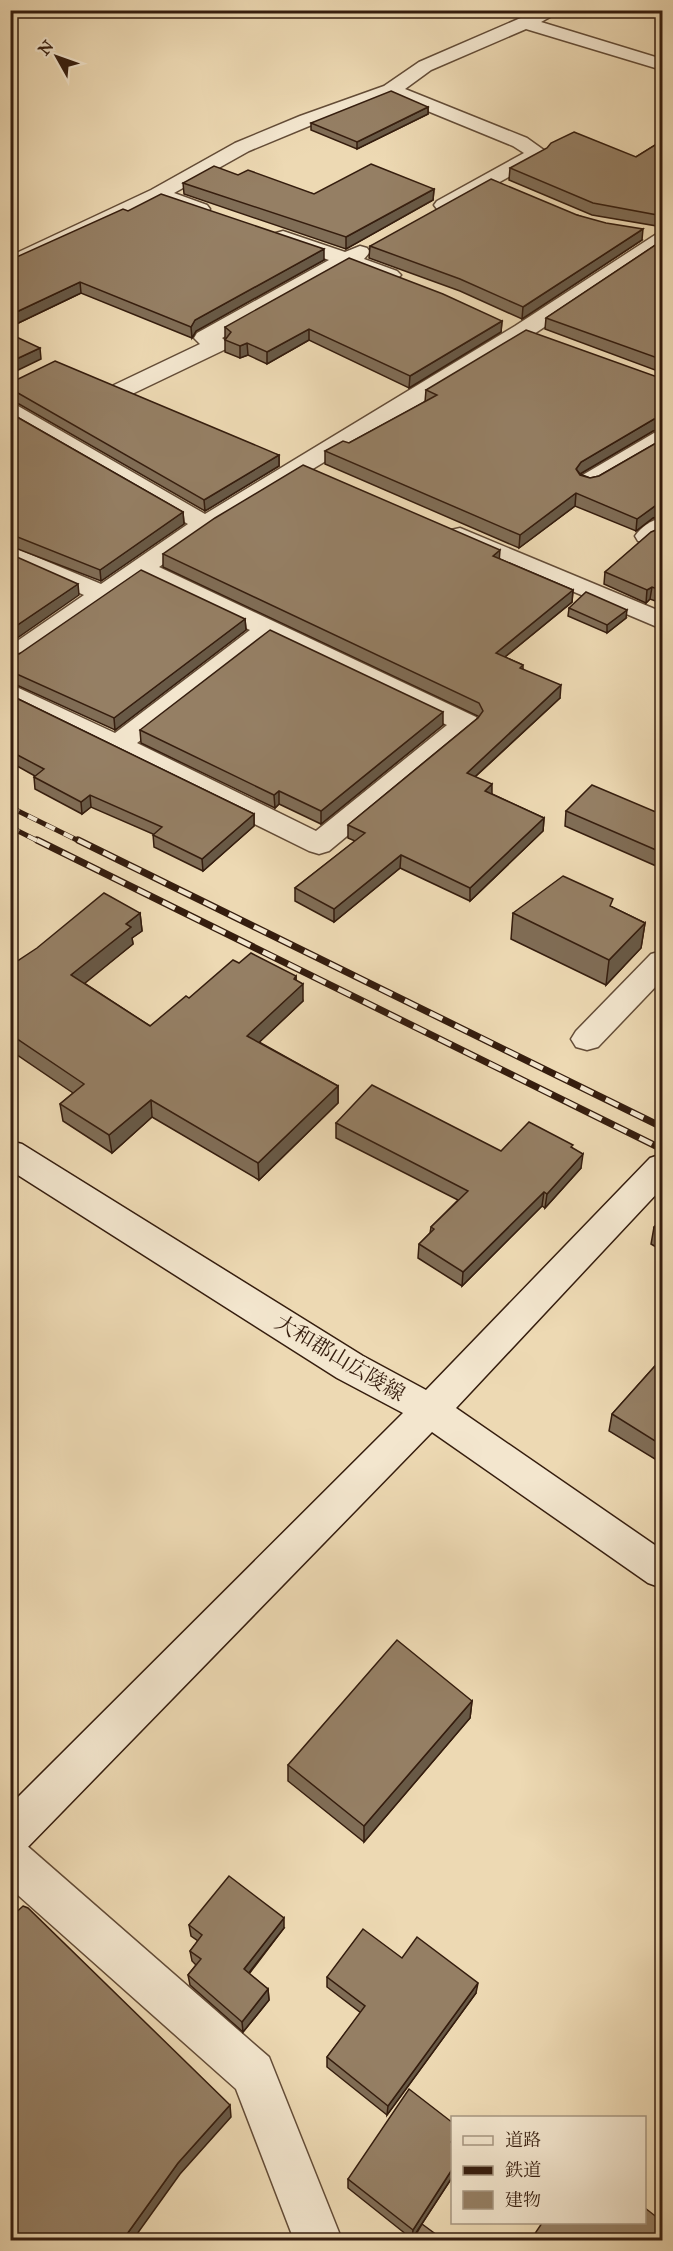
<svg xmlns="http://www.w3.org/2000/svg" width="673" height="2251" viewBox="0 0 673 2251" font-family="'IM FELL Great Primer','Noto Serif JP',serif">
<rect width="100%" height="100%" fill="#edd9b3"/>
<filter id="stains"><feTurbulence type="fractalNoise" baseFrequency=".00333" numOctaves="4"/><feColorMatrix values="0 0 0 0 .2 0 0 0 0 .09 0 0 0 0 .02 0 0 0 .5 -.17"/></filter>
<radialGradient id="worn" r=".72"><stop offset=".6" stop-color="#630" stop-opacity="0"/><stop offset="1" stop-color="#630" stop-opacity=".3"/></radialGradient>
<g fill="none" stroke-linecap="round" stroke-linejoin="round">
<defs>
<g id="street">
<polygon points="539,10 563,10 541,22 662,59 662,70 526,29 431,70 405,89 527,138 548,153 545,157 451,209 437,209 434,205 437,201 524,153 513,146 391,96 314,124 249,151 174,193 207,205 210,209 207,213 193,213 159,201 10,270 10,256 151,190 235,143 300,116 384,86 419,62"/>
<polygon points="283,231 345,252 360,246 367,248 370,252 364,259 397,271 401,275 397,279 390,281 383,279 348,267 222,338 229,344 226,349 130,395 122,397 114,395 111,390 114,385 200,344 194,338 197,333 329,260 276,241 273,237 276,233"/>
<path d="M662 233V248L531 336 214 529 159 567 476 717 480 723 476 729 329 851 319 854 309 851 10 703V684L115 733 250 630 142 579 19 664 10 666V646L84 595 10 562V546L101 584 188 524 10 421V404L18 406 205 514 515 326 655 235ZM270 640 447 725 316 831 137 743Z"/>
<polygon points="662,431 662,448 597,486 589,488 581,486 577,481 581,476 654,433"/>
<path d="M662 518V536L647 543 638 541 635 536C641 527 651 520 662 518Z"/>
<polygon points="460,528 662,612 662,629 451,540 448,535 451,530"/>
<polygon points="662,951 662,980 598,1047 587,1050 576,1047 571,1039 576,1031 651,954"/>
<polygon points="10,1838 25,1844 269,2057 342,2240 294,2240 236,2089 10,1888"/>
</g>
<polygon id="secondary" points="10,1141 22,1144 363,1356 426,1390 650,1158 662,1154 662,1188 456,1408 662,1550 662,1588 648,1583 432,1432 25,1850 10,1856 10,1805 403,1413 337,1378 10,1170"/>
</defs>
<use href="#street" stroke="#634c37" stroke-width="3"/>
<use href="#secondary" stroke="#351d0e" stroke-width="3"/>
<use href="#street" fill="#f3e6ce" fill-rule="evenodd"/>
<use href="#secondary" fill="#f3e6ce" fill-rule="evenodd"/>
<defs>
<g id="rail-far1">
<polyline points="10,807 81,842"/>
<polyline points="10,827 40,842"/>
</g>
<g id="rail">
<polyline points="37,840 662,1149"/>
<polyline points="78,840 662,1127"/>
</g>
</defs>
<use href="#rail-far1" stroke="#351d0e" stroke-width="5"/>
<use href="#rail" stroke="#351d0e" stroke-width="7"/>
<use href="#rail-far1" stroke="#f3e6ce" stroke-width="4" stroke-dasharray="10" stroke-linecap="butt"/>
<use href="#rail" stroke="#f3e6ce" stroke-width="4.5" stroke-dasharray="14" stroke-linecap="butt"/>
</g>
<g fill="#806d56" stroke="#351d0e" stroke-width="1.5">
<polygon points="428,107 428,114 357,149 311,130 311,123"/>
<polygon points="663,140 663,227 592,215 509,180 510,168 636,157"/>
<polygon points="238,175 314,194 434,189 433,200 346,249 184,194 183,183"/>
<polygon points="128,211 324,260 196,331 192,338 81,293 10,327"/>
<polygon points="577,215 642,240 522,319 460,291 369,258 370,246"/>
<polygon points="663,240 663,373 545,329 546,318"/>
<polygon points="502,321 501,332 409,388 309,340 267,364 248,355 240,358 225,352 225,327"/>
<polygon points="426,390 653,431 580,474 590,478 599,476 663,439 663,517 661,516 653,518 636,531 575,506 519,548 325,464 325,451 349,443 425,402"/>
<polygon points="10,391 279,455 279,466 205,511 19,404 11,402"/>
<polygon points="10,413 183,512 184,524 101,581 10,546"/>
<polygon points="663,527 663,598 658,602 650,599 646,603 604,584 605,572"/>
<polygon points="163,554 500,559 573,590 572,602 505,657 523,665 523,669 560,698 475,777 492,794 544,818 543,831 470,901 400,868 334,922 295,901 295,888 355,841 348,838 348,825 479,717 478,716 163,567"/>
<polygon points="569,608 626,618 607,633 568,616"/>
<polygon points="245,619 246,630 115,730 10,682 10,655"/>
<polygon points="10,695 254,814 254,826 203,871 154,847 153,834 91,807 82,814 35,789 34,777 35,776 10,762"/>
<polygon points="443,725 321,824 279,804 275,808 141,743 140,730"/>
<polygon points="566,811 663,815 663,869 565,826"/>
<polygon points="612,907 645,923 641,948 606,985 511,939 513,913"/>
<polygon points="140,913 142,931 132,938 133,944 84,983 150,1026 239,963 296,976 296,980 303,1001 259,1042 338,1086 338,1103 259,1180 152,1117 112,1153 63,1121 60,1104 73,1093 10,1050 10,966"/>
<polygon points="336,1123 501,1151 572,1148 581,1168 545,1208 542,1206 462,1286 418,1258 419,1244 430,1233 431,1227 458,1200 336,1138"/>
<polygon points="663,1218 663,1251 651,1244 654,1227"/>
<polygon points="663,1357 663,1464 609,1431 612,1414"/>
<polygon points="472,1701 470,1718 364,1842 288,1781 288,1765"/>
<polygon points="189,1925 284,1928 249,1974 268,1989 269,2000 243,2032 190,1985 188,1975 196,1965 192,1961 190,1951 198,1941 191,1936"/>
<polygon points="402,1958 476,1993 387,2115 327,2067 327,2057 361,2013 327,1987 327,1977"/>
<polygon points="453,2123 453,2176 412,2239 348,2188 348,2179"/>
</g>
<g fill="#685946" stroke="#351d0e" stroke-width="1.5">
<polygon points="428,107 428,114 357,149 357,142"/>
<polygon points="434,189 433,200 346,249 346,237"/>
<polygon points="643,229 642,240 522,319 523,307"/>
<polygon points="324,249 324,260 196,331 192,338 191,327 195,320"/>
<polygon points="80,282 81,293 10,327 10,315"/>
<polygon points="502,321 501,332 409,388 410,376"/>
<polygon points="309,329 309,340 267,364 267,352"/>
<polygon points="247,343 248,355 240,358 240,346"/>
<polygon points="40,348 41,359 10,374 10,362"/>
<polygon points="663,418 663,429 653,431 580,474 576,469 581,462 654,419"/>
<polygon points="279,455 279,466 205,511 204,500"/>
<polygon points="576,493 575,506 519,548 520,535"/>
<polygon points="663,504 661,516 653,518 636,531 637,519 655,506"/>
<polygon points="183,512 184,524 101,581 100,570"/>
<polygon points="500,550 499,563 493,556"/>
<polygon points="78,584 79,595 10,643 10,630"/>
<polygon points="652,587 650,599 646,603 647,590"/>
<polygon points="663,587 663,598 658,602 660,590"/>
<polygon points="573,590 572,602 495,665 496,653"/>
<polygon points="627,610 626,618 607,633 607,625"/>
<polygon points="245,619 246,630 115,730 114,718"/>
<polygon points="561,685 560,698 466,785 467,773"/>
<polygon points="443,712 443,725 321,824 321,811"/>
<polygon points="492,784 492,797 485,791"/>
<polygon points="279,791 279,804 275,808 274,795"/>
<polygon points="90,795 91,807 82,814 81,802"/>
<polygon points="254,814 254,826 203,871 202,859"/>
<polygon points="544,818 543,831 470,901 470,888"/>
<polygon points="401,855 400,868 334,922 334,909"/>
<polygon points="140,913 142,931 132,938 133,944 74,992 71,975 126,924"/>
<polygon points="645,923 641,948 606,985 609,960"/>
<polygon points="296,976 296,990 303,984 303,1001 248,1053 247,1036"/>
<polygon points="338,1086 338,1103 259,1180 258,1163"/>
<polygon points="151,1100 152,1117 112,1153 109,1135"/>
<polygon points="583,1154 581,1168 545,1208 547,1194"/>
<polygon points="544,1192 542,1206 462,1286 463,1272"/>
<polygon points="472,1701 470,1718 364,1842 364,1826"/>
<polygon points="284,1918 284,1928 244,1979 244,1969"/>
<polygon points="478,1983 476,1993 387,2115 388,2106"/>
<polygon points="268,1989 269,2000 243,2032 242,2022"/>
<polygon points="230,2105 231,2117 180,2174 132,2241 122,2241 178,2163"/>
<polygon points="453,2168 453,2176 412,2239 413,2230"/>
</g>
<g fill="#957f64" stroke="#351d0e" stroke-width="1.5">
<polygon points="391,91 428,107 357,142 311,123"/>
<polygon points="574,132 636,157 663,140 663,216 593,203 510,168 547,148 551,143"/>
<polygon points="371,164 434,189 346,237 183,183 214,166 238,175 248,170 314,194"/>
<polygon points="491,179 577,215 606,223 643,229 523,307 460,279 370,246"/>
<polygon points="161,194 324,249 195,320 191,327 80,282 10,315 10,260 123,209 128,211"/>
<polygon points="663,240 663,360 546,318"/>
<polygon points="349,258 443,294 502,321 410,376 309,329 267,352 247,343 240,346 225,340 231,332 225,327"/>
<polygon points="526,330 663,379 663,418 654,419 581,462 576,469 580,475 590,478 599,476 663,439 663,504 655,506 637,519 576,493 520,535 325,451 343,441 349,443 437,395 426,390"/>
<polygon points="10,334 40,348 10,362"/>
<polygon points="55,361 279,455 204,500 18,393 10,391 10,383"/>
<polygon points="10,413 183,512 100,570 10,534"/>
<polygon points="303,465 500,550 493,556 573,590 496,653 523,665 520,668 561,685 467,773 492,784 485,791 544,818 470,888 401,855 334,909 295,888 365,833 348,825 478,718 483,711 479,703 163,554 215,518"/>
<polygon points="663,527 663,587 660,590 652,587 647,590 605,572 651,532"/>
<polygon points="10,554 78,584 10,630"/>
<polygon points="141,570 245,619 114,718 10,671 10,655 19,654"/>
<polygon points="586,592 627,610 607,625 569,608"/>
<polygon points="270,630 443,712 321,811 279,791 274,795 140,730"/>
<polygon points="10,695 254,814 202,859 153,835 162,827 90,795 81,802 34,777 44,769 10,751"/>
<polygon points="592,785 663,815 663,853 566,811"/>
<polygon points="563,876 613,899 610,906 645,923 609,960 513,913"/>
<polygon points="104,893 140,913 126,924 131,927 71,975 150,1026 186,996 189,998 233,960 239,963 251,953 296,976 294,979 303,984 247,1036 338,1086 258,1163 151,1100 109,1135 60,1104 84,1084 10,1034 10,966 37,948"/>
<polygon points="372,1085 501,1151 529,1122 573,1145 571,1147 583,1154 547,1194 544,1192 463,1272 419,1244 434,1229 431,1227 468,1191 336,1123"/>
<polygon points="663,1218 663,1232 654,1227"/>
<polygon points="663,1357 663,1446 612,1414"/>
<polygon points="397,1640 472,1701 364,1826 288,1765"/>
<polygon points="229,1876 284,1918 244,1969 268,1989 242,2022 188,1975 201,1959 190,1951 202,1935 189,1925"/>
<polygon points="23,1906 28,1908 230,2105 178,2163 122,2241 10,2241 10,1918"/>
<polygon points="363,1929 402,1958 417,1937 478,1983 388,2106 327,2057 365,2006 327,1977"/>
<polygon points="409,2089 453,2123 453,2139 451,2142 453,2143 453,2168 413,2230 348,2179"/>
<polygon points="645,2208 663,2222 663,2241 530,2241 542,2223 645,2223"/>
<polygon points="422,2224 445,2241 412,2241"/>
</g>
<g text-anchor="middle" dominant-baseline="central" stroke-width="6" stroke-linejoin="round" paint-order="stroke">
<g font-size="21" fill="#351d0e" stroke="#f3e6ce">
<text transform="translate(340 1358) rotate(31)">大和郡山広陵線</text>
</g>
</g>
<rect width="673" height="2251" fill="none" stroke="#edd9b3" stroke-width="36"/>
<rect x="12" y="12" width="649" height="2227" fill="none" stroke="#351d0e" stroke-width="3"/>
<rect x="18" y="18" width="637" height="2215" fill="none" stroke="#351d0e" stroke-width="1.5"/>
<rect x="451" y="2116" width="195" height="108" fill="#f3e6ce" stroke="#a79681" stroke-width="1.5"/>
<rect x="463" y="2136" width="30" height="9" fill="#f3e6ce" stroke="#a79681" stroke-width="1.5"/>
<text x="505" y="2146" font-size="18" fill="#351d0e">道路</text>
<rect x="463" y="2166" width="30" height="9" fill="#351d0e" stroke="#a79681" stroke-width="1.5"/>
<text x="505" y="2176" font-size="18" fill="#351d0e">鉄道</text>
<rect x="463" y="2191" width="30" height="18" fill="#957f64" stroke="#a79681" stroke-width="1.5"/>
<text x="505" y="2206" font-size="18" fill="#351d0e">建物</text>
<g transform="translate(57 57) rotate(310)" stroke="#f3e6ce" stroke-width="4.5" paint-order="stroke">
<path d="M0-4.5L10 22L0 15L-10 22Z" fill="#351d0e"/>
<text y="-9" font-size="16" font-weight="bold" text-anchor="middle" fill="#351d0e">N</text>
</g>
<rect width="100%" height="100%" filter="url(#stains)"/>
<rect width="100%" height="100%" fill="url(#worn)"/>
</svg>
